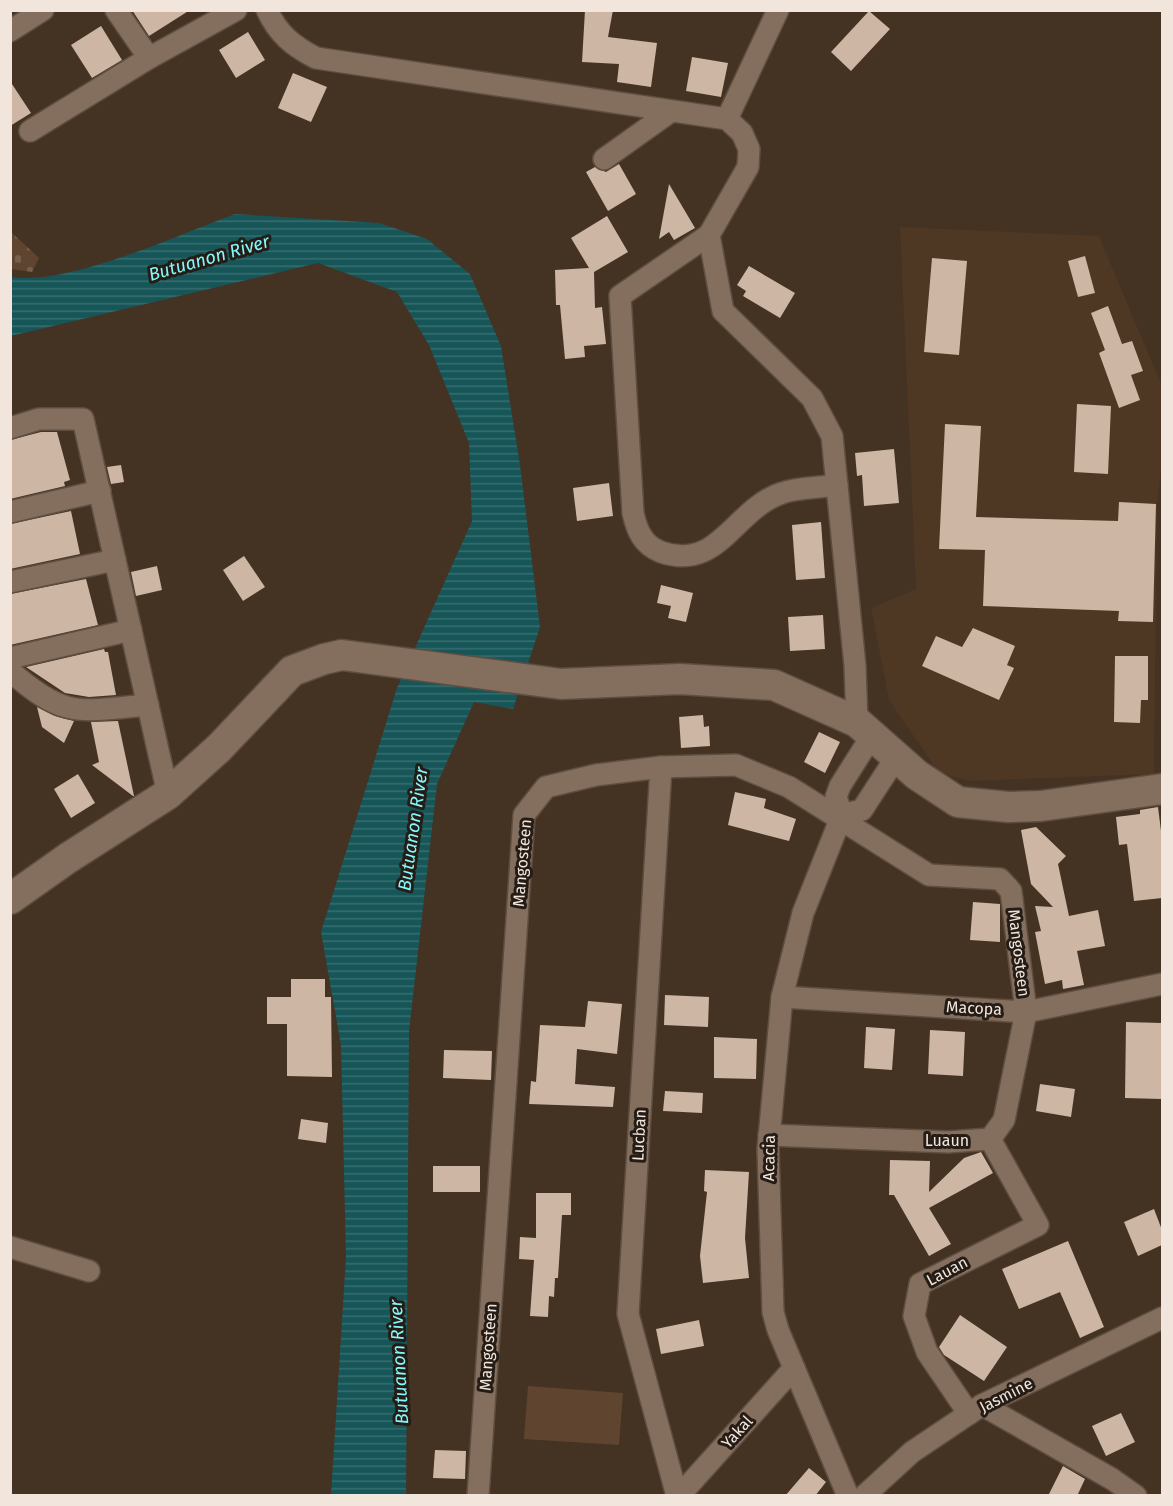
<svg xmlns="http://www.w3.org/2000/svg" width="1173" height="1506" viewBox="0 0 1173 1506" font-family="'Fira Sans',sans-serif">
<defs>
<pattern id="cemetery-stones" width="16" height="16" patternUnits="userSpaceOnUse" patternTransform="scale(1.5)"><rect width="16" height="16" fill="#5f452f"/><path d="M2 7V4a2 2 0 0 1 4 0v3zM10 15v-3a2 2 0 0 1 4 0v3z" fill="#76604d"/></pattern>
<pattern id="water-rules" width="6" height="5" patternUnits="userSpaceOnUse" patternTransform="scale(1.5)"><rect width="6" height="5" fill="#165658"/><path d="M0 2.5h6" fill="none" stroke="#386e6f"/></pattern>
</defs>
<rect width="100%" height="100%" fill="#443223"/>
<polygon fill="#4e3723" points="900,227 1099,236 1162,386 1162,462 1157,504 1154,774 970,781 939,773 889,700 871,608 916,589"/>
<polygon fill="#5f452f" points="528,1386 623,1393 619,1445 524,1439"/>
<polygon fill="url(#cemetery-stones)" points="11,232 39,258 32,272 11,269"/>
<path fill="url(#water-rules)" d="M235 214 379 223 427 239 470 274 501 346 520 465 540 627 513 709 474 702 437 784 409 1031 406 1495H331L346 1257 341 1045 321 932 397 688 472 521 469 443 429 345 397 292 318 263 11 336 10 277C68 286 178 235 235 214Z"/>
<g fill="#cdb6a4">
<polygon points="132,10 190,10 149,36"/>
<polygon points="585,10 613,10 608,37 657,43 651,87 617,82 619,64 582,62"/>
<polygon points="869,11 890,29 851,71 831,52"/>
<polygon points="101,26 122,60 92,78 71,45"/>
<polygon points="248,32 265,60 236,78 219,50"/>
<polygon points="692,57 728,63 721,97 686,91"/>
<polygon points="293,73 327,87 311,122 278,108"/>
<polygon points="10,81 31,113 10,126"/>
<polygon points="619,164 636,194 608,211 586,172 595,167 606,172"/>
<polygon points="669,184 695,228 674,240 669,232 659,239"/>
<polygon points="607,216 628,252 594,272 595,308 602,307 606,344 584,346 585,357 565,359 560,305 556,305 555,270 589,268 571,238"/>
<polygon points="1085,256 1095,293 1078,297 1068,261"/>
<polygon points="932,258 967,261 959,355 924,352"/>
<polygon points="749,266 795,293 780,318 743,296 746,291 737,285"/>
<polygon points="1108,306 1122,344 1132,341 1143,371 1131,375 1140,400 1119,408 1099,353 1105,350 1091,313"/>
<polygon points="1077,404 1111,406 1108,474 1074,472"/>
<polygon points="945,424 981,426 976,517 1118,521 1119,502 1156,504 1153,622 1118,621 1119,611 983,606 985,550 939,549"/>
<polygon points="41,432 57,432 70,480 64,482 65,486 10,499 10,440"/>
<polygon points="894,449 899,503 864,506 862,475 857,476 855,453"/>
<polygon points="121,465 124,482 111,484 107,467"/>
<polygon points="609,483 613,516 577,521 573,488"/>
<polygon points="71,511 80,554 10,569 10,524"/>
<polygon points="821,522 825,578 796,580 792,525"/>
<polygon points="244,556 265,587 243,601 223,570"/>
<polygon points="157,566 162,590 136,596 131,572"/>
<polygon points="86,579 98,625 10,645 10,594"/>
<polygon points="661,585 693,593 686,622 668,618 671,606 657,603"/>
<polygon points="823,615 825,649 790,651 788,617"/>
<polygon points="973,628 1015,646 1007,665 1014,668 999,700 922,666 936,636 962,647"/>
<polygon points="104,649 105,652 108,652 116,695 89,697 65,693 26,667"/>
<polygon points="1115,656 1148,656 1148,700 1141,700 1140,723 1114,722"/>
<polygon points="37,707 55,716 74,721 64,743 42,727"/>
<polygon points="703,715 704,727 709,726 710,746 681,748 679,717"/>
<polygon points="118,721 134,796 133,796 92,765 99,762 91,722"/>
<polygon points="819,732 840,742 825,773 804,762"/>
<polygon points="78,774 95,803 71,818 54,789"/>
<polygon points="735,792 766,799 764,808 796,819 789,841 728,825"/>
<polygon points="1158,807 1162,839 1162,898 1134,901 1127,844 1119,845 1116,817 1140,814 1140,810"/>
<polygon points="1036,827 1066,856 1058,864 1069,916 1098,910 1105,946 1077,951 1084,985 1063,989 1062,980 1045,984 1035,932 1041,931 1035,906 1053,907 1031,884 1021,830"/>
<polygon points="973,902 1000,904 1000,942 970,940"/>
<polygon points="291,979 325,979 325,997 331,997 332,1077 287,1076 287,1024 267,1024 267,997 291,997"/>
<polygon points="665,995 709,997 708,1027 664,1025"/>
<polygon points="588,1001 622,1004 617,1054 577,1049 575,1084 615,1087 613,1107 529,1104 531,1081 536,1082 540,1025 585,1027"/>
<polygon points="1126,1022 1162,1023 1161,1099 1125,1098"/>
<polygon points="866,1027 895,1029 892,1070 864,1068"/>
<polygon points="930,1030 965,1032 963,1076 928,1074"/>
<polygon points="714,1037 757,1039 756,1079 714,1078"/>
<polygon points="444,1050 492,1051 491,1080 443,1078"/>
<polygon points="1040,1084 1075,1089 1071,1117 1036,1111"/>
<polygon points="665,1091 703,1093 702,1113 663,1111"/>
<polygon points="301,1119 328,1123 326,1143 298,1139"/>
<polygon points="981,1152 993,1173 929,1208 951,1244 929,1256 894,1195 889,1195 890,1160 930,1161 929,1192 964,1158"/>
<rect x="433" y="1166" width="47" height="26"/>
<polygon points="705,1170 749,1172 745,1238 749,1278 703,1283 700,1256 707,1192 704,1191"/>
<polygon points="536,1193 571,1193 571,1215 562,1215 558,1278 555,1278 554,1297 549,1296 548,1317 530,1316 534,1260 519,1259 520,1237 536,1238"/>
<polygon points="1154,1209 1162,1230 1162,1245 1138,1256 1124,1222"/>
<polygon points="1068,1241 1104,1327 1080,1338 1060,1292 1019,1309 1002,1269"/>
<polygon points="960,1315 1007,1347 984,1381 944,1355 939,1347"/>
<polygon points="699,1320 704,1346 661,1354 656,1329"/>
<polygon points="1121,1413 1135,1442 1106,1456 1092,1426"/>
<polygon points="435,1450 466,1451 465,1479 433,1478"/>
<polygon points="1063,1466 1085,1479 1077,1496 1048,1496"/>
<polygon points="809,1468 826,1482 815,1496 785,1496"/>
</g>
<g fill="none" stroke-linecap="round" stroke-linejoin="round">
<defs>
<g id="street">
<polyline points="116,10 149,58"/>
<path d="M267 10C278 34 293 46 316 58L727 119 742 133 749 149 748 167 709 235 723 311 812 398 832 436 855 666 857 722"/>
<polyline points="10,31 43,10"/>
<polyline points="727,119 778,10"/>
<polyline points="30,131 149,58 236,10"/>
<polyline points="604,159 670,112"/>
<path d="M709 235 620 296 633 513C637 531 643 545 661 552 719 572 734 509 782 493 798 487 819 488 837 485"/>
<polyline points="10,428 39,419 83,419 168,794"/>
<polyline points="10,512 100,491"/>
<polyline points="10,582 115,560"/>
<polyline points="10,658 131,630"/>
<path d="M10 671C66 720 79 711 148 705"/>
<polyline points="661,767 628,1314 677,1496"/>
<polyline points="842,815 803,913 782,997 768,1149 773,1312 778,1330 848,1496"/>
<polyline points="842,815 836,797 840,786 871,737"/>
<polyline points="842,815 862,810 897,756"/>
<polyline points="782,997 1026,1012 1162,984"/>
<polyline points="10,1247 89,1271"/>
<polyline points="982,1405 1112,1479 1136,1496"/>
<polyline points="969,1414 927,1352 914,1316 920,1284 1038,1225 990,1139"/>
<polyline points="478,1496 524,815 546,787 596,775 661,767 736,765 789,787 929,875 1000,879 1011,891 1026,1012 1004,1120 990,1139 948,1142 769,1135"/>
<polyline points="679,1496 794,1368"/>
<polyline points="864,1496 912,1452 982,1405 1162,1318"/>
</g>
<polyline id="secondary" points="10,899 68,858 168,794 219,748 292,671 324,659 342,655 561,684 680,679 774,685 857,722 917,775 958,802 1008,807 1041,806 1162,789"/>
</defs>
<use href="#street" stroke="#5e4e41" stroke-width="24"/>
<use href="#secondary" stroke="#5e4e41" stroke-width="33"/>
<use href="#street" stroke="#846f5e" stroke-width="21"/>
<use href="#secondary" stroke="#846f5e" stroke-width="30"/>
</g>
<g text-anchor="middle" dominant-baseline="central" stroke-width="6" stroke-linejoin="round" paint-order="stroke">
<g font-size="16" fill="#f2e6dc" stroke="#241c15">
<text transform="translate(522 863) rotate(-85)">Mangosteen</text>
<text transform="translate(1019 953) rotate(83)">Mangosteen</text>
<text transform="translate(974 1008) rotate(3)">Macopa</text>
<text transform="translate(639 1135) rotate(-87)">Lucban</text>
<text x="947" y="1140">Luaun</text>
<text transform="translate(769 1158) rotate(-89)">Acacia</text>
<text transform="translate(947 1271) rotate(-28)">Lauan</text>
<text transform="translate(488 1347) rotate(-86)">Mangosteen</text>
<text transform="translate(1006 1395) rotate(-27)">Jasmine</text>
<text transform="translate(737 1432) rotate(-48)">Yakal</text>
</g>
<g font-size="18" font-style="italic" fill="#83f9fe" stroke="#241c15">
<text transform="translate(209 258) rotate(-16)">Butuanon River</text>
<text transform="translate(413 829) rotate(-82)">Butuanon River</text>
<text transform="translate(399 1362) rotate(-93)">Butuanon River</text>
</g>
</g>
<rect width="1173" height="1506" fill="none" stroke="#f2e6dc" stroke-width="24"/>
</svg>
